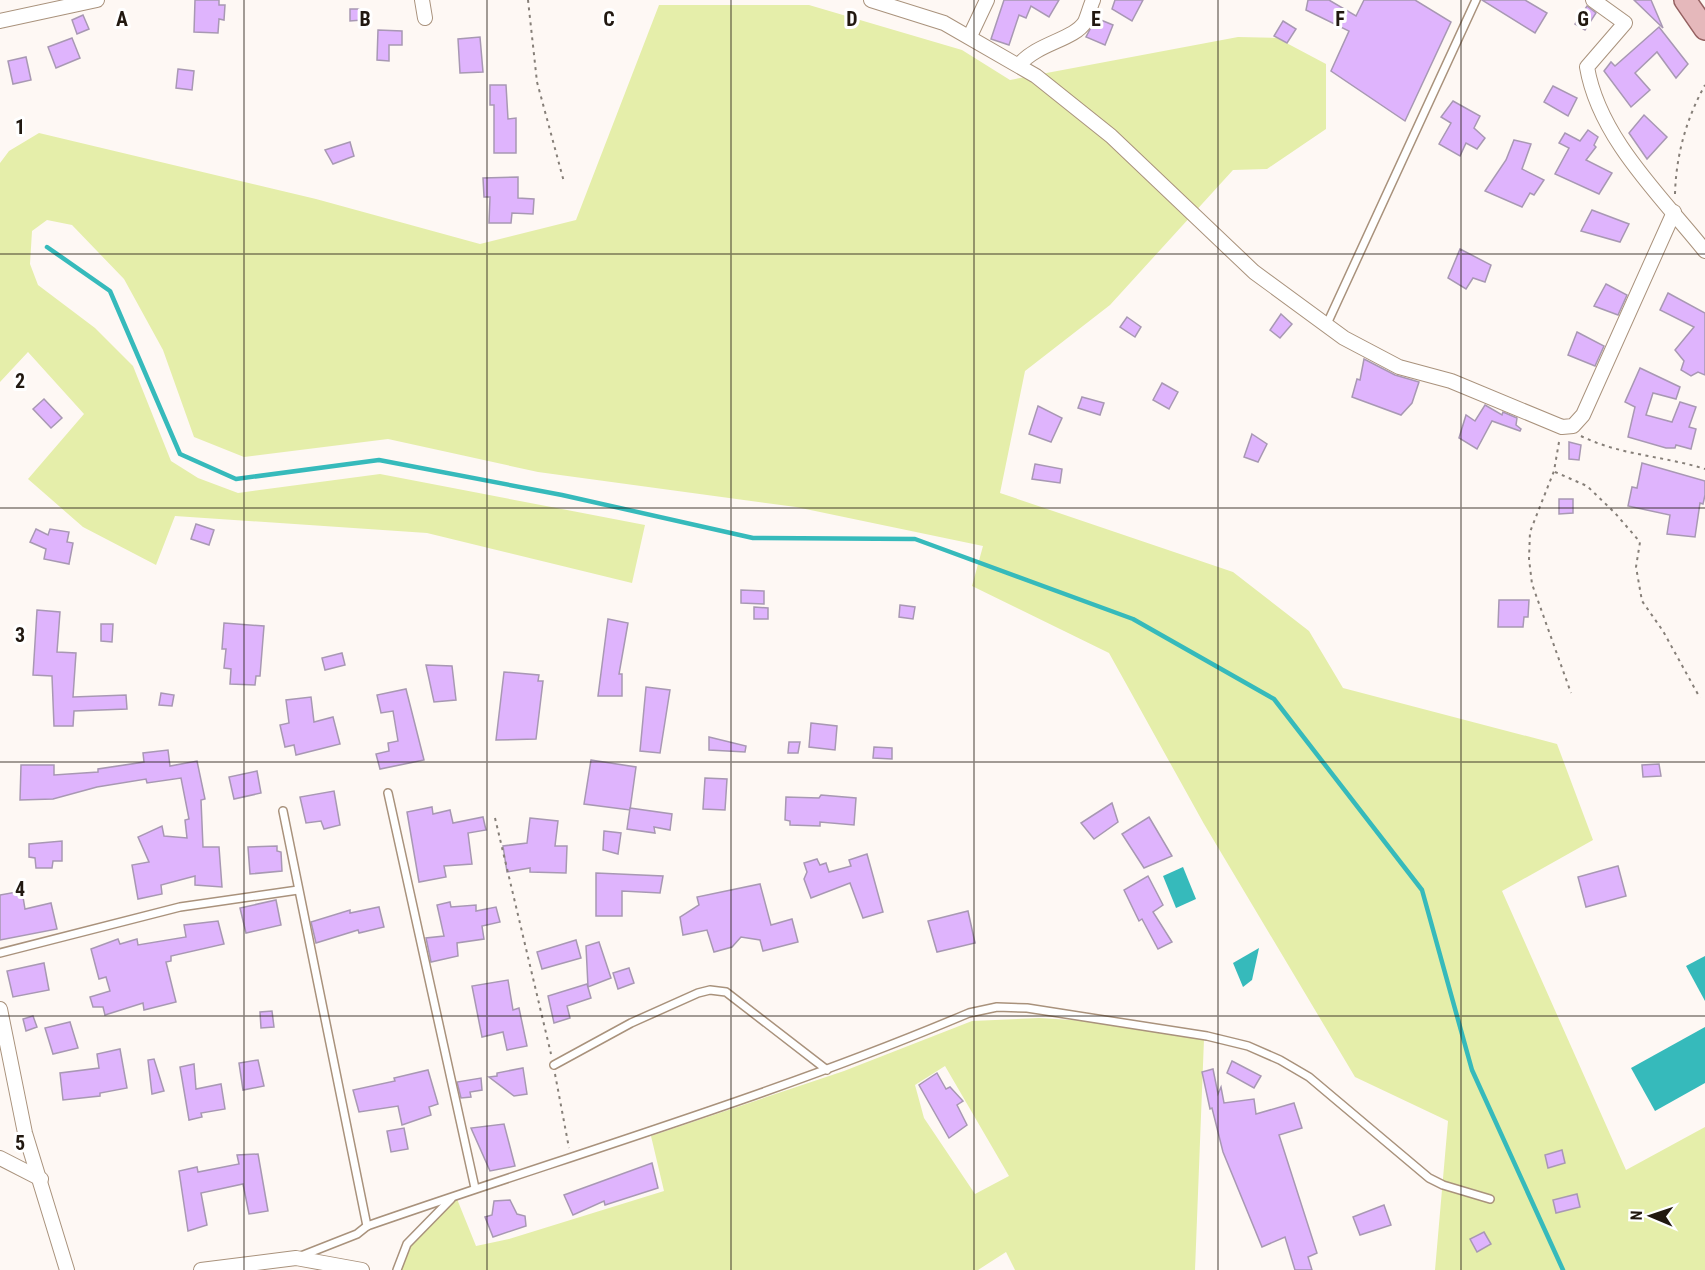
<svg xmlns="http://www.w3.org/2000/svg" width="1705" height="1270" viewBox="0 0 1705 1270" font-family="'Roboto Condensed',sans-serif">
<rect width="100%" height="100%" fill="#fef8f4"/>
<g fill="#e5eeaa" fill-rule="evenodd">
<polygon points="659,5 809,5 962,50 1010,80 1238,37 1277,38 1326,64 1326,129 1267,169 1233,170 1110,305 1025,371 1000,493 1233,572 1309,631 1343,688 1557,744 1593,840 1502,891 1626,1170 1705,1127 1705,1270 1435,1270 1448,1121 1355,1077 1204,824 1109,653 972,586 983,546 796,507 538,472 388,439 244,457 194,437 163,350 124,279 72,225 47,220 32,231 30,264 38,285 95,328 133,366 171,461 198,478 238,493 380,474 645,525 632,583 427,533 175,516 156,565 83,527 28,479 84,414 28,352 0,382 0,163 9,151 39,133 316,199 480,244 576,220"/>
<path d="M1039 1018 1087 1021 1204 1039 1195 1270H1015L1006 1252 978 1270H401C407 1240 435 1219 457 1199L476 1246 509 1239 664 1191 651 1136 844 1071 972 1021ZM945 1066 1009 1176 975 1194 924 1118 915 1085Z"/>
</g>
<g fill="#36babb">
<polygon points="1183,867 1196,899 1176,908 1163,876"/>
<polygon points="1259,948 1252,980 1243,987 1233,963"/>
<polygon points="1705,956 1705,1001 1686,966"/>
<polygon points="1705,1027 1705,1083 1655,1111 1631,1068"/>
</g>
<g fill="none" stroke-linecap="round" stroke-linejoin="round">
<polyline stroke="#36babb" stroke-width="4.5" points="47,247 110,291 180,454 236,479 379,460 562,495 753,538 915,539 1133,619 1274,699 1422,890 1472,1070 1563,1270"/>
</g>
<g fill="#dfb4fd" stroke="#a898b3" stroke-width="1.5">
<polygon points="195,0 219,0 219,5 225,5 224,20 219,19 218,33 194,32"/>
<polygon points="1004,0 1059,0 1049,17 1031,6 1026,18 1019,15 1009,45 991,39"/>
<polygon points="1115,0 1143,0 1132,21 1112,9"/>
<polygon points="1308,0 1329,0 1356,16 1364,0 1415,0 1451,22 1405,121 1331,71 1349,31 1306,10"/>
<polygon points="1482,0 1525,0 1547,13 1535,33"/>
<polygon points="1634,0 1651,0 1663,28"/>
<polygon points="1587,6 1596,13 1585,30 1575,24"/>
<polygon points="350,9 362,9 362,20 350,21"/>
<polygon points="83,15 89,29 77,34 72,20"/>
<polygon points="1096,18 1113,25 1105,45 1086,37"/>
<polygon points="1283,21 1296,29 1287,43 1274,36"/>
<polygon points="1659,27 1688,64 1676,78 1657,52 1635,73 1650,90 1631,107 1604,71 1611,62 1615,66"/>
<polygon points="378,30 402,31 402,45 389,45 389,61 377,60"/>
<polygon points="480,37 483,72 460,73 458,39"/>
<polygon points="72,38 80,58 56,68 48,47"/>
<polygon points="26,57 31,80 13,84 8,61"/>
<polygon points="178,69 194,71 192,90 176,88"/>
<polygon points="490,85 506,85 508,119 516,118 516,153 494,153 494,105 490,105"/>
<polygon points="1553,86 1577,98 1568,116 1544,102"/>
<polygon points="1453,101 1480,116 1474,128 1485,138 1477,149 1466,143 1460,156 1439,144 1451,123 1441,117"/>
<polygon points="1644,115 1667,137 1647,159 1629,133"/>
<polygon points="1588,130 1598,137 1594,145 1596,147 1586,160 1612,173 1599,194 1555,174 1569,148 1559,143 1565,133 1580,141"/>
<polygon points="1514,140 1531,144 1522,169 1544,180 1534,195 1530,193 1522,207 1485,191 1506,160"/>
<polygon points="350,142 354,156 333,164 325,150"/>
<polygon points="518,177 518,198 534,199 533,214 512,213 511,223 489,223 490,197 484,197 483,178"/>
<polygon points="1592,210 1629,224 1620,242 1581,231"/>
<polygon points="1460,249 1491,265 1485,282 1473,278 1466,289 1448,278"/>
<polygon points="1606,284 1627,295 1618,315 1594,306"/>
<polygon points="1668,293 1705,313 1705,375 1698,372 1691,376 1681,370 1684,361 1675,350 1694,327 1660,310"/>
<polygon points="1281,314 1292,324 1280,338 1270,330"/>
<polygon points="1127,317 1141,327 1135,337 1120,327"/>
<polygon points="1577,332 1604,346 1595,366 1568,355"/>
<polygon points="1364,359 1395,375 1419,382 1412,403 1401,415 1352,397 1357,379 1360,380"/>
<polygon points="1640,368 1680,387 1676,399 1653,393 1646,415 1672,422 1680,402 1696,407 1689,427 1696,429 1691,449 1676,445 1675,448 1666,448 1628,437 1635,407 1625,402"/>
<polygon points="1162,383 1178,392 1169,409 1153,400"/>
<polygon points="1082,397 1104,403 1100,415 1078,408"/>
<polygon points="44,399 62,418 51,428 33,409"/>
<polygon points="1485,405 1502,415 1503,412 1517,418 1516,425 1521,429 1520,431 1492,421 1477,449 1459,438 1466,415 1475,421"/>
<polygon points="1038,406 1062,418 1051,442 1029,434"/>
<polygon points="1252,434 1267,444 1258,462 1244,457"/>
<polygon points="1569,442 1581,445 1579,460 1569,459"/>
<polygon points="1642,463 1705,481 1705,495 1703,504 1700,503 1695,537 1667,534 1670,515 1628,506 1632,487 1637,488"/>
<polygon points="1035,464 1062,469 1060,483 1032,479"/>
<polygon points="1559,499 1573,499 1573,513 1559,514"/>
<polygon points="196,524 214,530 209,545 191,539"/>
<polygon points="36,529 48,535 50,529 69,532 67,542 73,543 69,564 44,559 46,549 30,542"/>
<polygon points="741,590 764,591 764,604 741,603"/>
<polygon points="1499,600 1529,600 1528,617 1524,617 1523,627 1498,627"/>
<polygon points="900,605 915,607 913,619 899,617"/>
<polygon points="754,607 768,608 768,619 754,619"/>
<polygon points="37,610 60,612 57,652 76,653 73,697 126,695 127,709 74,711 73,726 54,726 52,676 33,675"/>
<polygon points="608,619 628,623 619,674 622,674 622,696 598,696"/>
<polygon points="224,623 264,626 260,676 256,676 255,685 230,684 231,669 224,668 226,649 222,649"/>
<polygon points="101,624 113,624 112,642 101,641"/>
<polygon points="342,653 345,665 325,670 322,658"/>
<polygon points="426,665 452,666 456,700 434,702"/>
<polygon points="504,672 539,675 538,681 543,681 536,739 496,740"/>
<polygon points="646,687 670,690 660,753 640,751"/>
<polygon points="406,689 424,760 380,769 376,754 389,751 388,743 398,741 393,711 381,713 377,695"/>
<polygon points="161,693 174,695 172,706 159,705"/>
<polygon points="311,697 314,722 333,717 340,744 296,755 294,745 285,747 280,725 289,723 286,700"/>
<polygon points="811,723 837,726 835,750 809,747"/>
<polygon points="709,737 746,746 745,752 709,750"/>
<polygon points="789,742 800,742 798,753 788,753"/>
<polygon points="874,747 892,748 892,759 873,758"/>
<polygon points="168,750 170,766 197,761 205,799 201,800 203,847 219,847 222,887 195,885 195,876 161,885 162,894 138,899 132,865 149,862 138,837 162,826 164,836 187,838 185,820 189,819 181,778 147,783 146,779 97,787 53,799 20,800 21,765 54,765 54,775 98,772 98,769 144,762 143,753"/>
<polygon points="591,760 636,767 630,810 584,804"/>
<polygon points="1659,764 1661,776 1643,777 1642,765"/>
<polygon points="257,771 261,793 234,799 229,777"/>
<polygon points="705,778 727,779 725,810 703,809"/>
<polygon points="334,791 340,825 324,829 321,821 306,823 300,797"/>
<polygon points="821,795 856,798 854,825 820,822 820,826 790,825 790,821 785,820 786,797 819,798"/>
<polygon points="1112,803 1118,822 1094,839 1081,823"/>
<polygon points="432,807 433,814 450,810 453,823 483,817 486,830 468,833 472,864 444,866 446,877 419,882 407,812"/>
<polygon points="630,808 672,814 670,830 654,827 655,833 627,829"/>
<polygon points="1149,817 1172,856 1144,868 1122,834"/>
<polygon points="530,818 558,821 555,846 567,846 566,873 530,872 530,868 507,872 503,846 527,843"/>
<polygon points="604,831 621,833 618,854 603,850"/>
<polygon points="62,841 62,861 53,861 52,868 36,868 35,858 29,857 29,844"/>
<polygon points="277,846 277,851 281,852 282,871 250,874 248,847"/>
<polygon points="867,854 883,912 863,918 850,883 811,898 804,879 807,872 804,863 817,859 820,865 826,863 829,872 851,866 849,860"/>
<polygon points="1618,866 1626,896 1586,907 1578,877"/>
<polygon points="596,873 663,876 660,893 622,891 622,916 596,916"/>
<polygon points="1148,876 1163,905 1153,912 1172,942 1158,949 1142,919 1139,921 1124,890"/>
<polygon points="760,884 771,925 792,919 798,942 763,951 760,940 741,937 732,947 714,952 707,930 683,935 680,917 699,905 697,897"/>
<polygon points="22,891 25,909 51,903 57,929 0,940 0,895"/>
<polygon points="276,900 281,925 246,933 240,908"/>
<polygon points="450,902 451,907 476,905 476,911 496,907 500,922 482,926 484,939 457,943 458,956 431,962 426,938 444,936 437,905"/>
<polygon points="379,907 384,927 359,933 358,930 316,943 311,922 350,910 350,913"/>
<polygon points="968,911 975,943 937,952 928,921"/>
<polygon points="218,921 224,944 171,956 171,961 166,962 176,1002 144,1010 143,1003 105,1015 103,1007 93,1007 90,997 110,991 106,977 99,979 91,949 118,939 120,944 137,939 138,945 186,937 184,925"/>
<polygon points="576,940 581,958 542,969 537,952"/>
<polygon points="599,942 611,978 588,987 586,946"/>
<polygon points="44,963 49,990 13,997 7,971"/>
<polygon points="629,968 634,983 618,989 613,973"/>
<polygon points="508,980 513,1010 519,1008 527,1046 507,1050 503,1032 482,1037 472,986"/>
<polygon points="587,984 591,998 567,1006 570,1018 554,1023 548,996"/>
<polygon points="272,1011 274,1027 261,1028 260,1012"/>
<polygon points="33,1016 37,1027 26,1031 23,1019"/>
<polygon points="70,1022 78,1048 53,1054 45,1028"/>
<polygon points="120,1049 127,1088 100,1093 100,1096 63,1100 60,1073 99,1068 97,1054"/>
<polygon points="154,1059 164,1091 152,1094 148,1060"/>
<polygon points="258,1060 264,1086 243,1090 239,1063"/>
<polygon points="1232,1061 1261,1076 1254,1088 1227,1073"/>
<polygon points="194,1064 196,1089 221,1084 225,1109 201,1113 202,1117 189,1120 180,1067"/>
<polygon points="523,1068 527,1094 514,1096 489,1077 497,1076 497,1073"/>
<polygon points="1213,1069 1218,1094 1221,1087 1224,1103 1254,1099 1256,1114 1294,1103 1302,1128 1279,1135 1317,1253 1308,1257 1312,1270 1295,1270 1285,1237 1262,1247 1223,1152 1212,1108 1210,1109 1202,1072"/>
<polygon points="428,1070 438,1104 429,1107 431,1115 402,1125 398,1106 359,1112 353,1090 395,1081 394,1078"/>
<polygon points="937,1073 946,1089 950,1087 963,1101 957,1105 967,1125 949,1138 919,1085"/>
<polygon points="481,1078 482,1090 470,1092 471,1097 461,1098 457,1082"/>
<polygon points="504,1124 515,1166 490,1171 471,1128"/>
<polygon points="404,1128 408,1149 391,1152 387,1131"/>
<polygon points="1562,1150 1565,1163 1548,1168 1545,1155"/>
<polygon points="258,1154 268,1211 249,1214 243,1184 201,1193 207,1225 188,1231 179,1171 197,1167 198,1172 239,1164 237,1155"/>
<polygon points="652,1163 658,1188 605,1205 604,1201 573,1215 564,1195"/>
<polygon points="1577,1194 1580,1207 1556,1213 1553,1200"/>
<polygon points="510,1200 517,1214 525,1216 526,1226 493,1237 485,1217 492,1215 494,1201"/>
<polygon points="1384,1205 1391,1225 1360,1235 1353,1217"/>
<polygon points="1484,1232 1491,1244 1477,1252 1470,1239"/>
</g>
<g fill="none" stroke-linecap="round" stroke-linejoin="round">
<defs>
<g id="lane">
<polyline points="1326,326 1476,0"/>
<polyline points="388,793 475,1188"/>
<polyline points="283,811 367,1226"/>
<polyline points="0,953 180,907 298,890"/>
<polyline points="554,1065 631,1023 698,993 710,990 726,992 827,1070"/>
<path d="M301 1256 357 1234 367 1226C568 1156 773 1096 969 1013L997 1007 1027 1008 1207 1036 1248 1046 1280 1060 1309 1077 1429 1178 1443 1185 1490 1199"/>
<polyline points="397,1270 407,1244 451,1199"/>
</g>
<g id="street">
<polyline points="422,0 425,18"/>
<polyline points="871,0 944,23 1036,76 1111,136 1254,272 1344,338 1399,367 1451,381 1562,427 1573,426 1583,415 1674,212"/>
<path d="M1593 0 1625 23 1587 67C1599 138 1661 196 1705 251"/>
<polyline points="0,21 97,0"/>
<polyline points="970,36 987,0"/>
<path d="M1019 65C1037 43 1074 40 1085 22 1088 15 1090 7 1093 0"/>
<polyline points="0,1009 25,1133 67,1270"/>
<polyline points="0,1158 41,1179"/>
<polyline points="201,1270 296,1258 362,1270"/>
</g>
<polyline id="primary" points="1685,0 1705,29"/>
</defs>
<use href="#lane" stroke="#a9927c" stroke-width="10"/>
<use href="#street" stroke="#a9927c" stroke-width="16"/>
<use href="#primary" stroke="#956161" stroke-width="24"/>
<g stroke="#867f78" stroke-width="2" stroke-dasharray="3 4.5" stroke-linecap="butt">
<polyline points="528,0 537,82 564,182"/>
<path d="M1675 194C1676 156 1686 119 1705 85"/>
<path d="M1581 436C1619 455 1664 456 1705 469"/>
<polyline points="1559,442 1554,471 1530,532 1529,559 1532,584 1571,693"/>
<polyline points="1555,472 1587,486 1615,513 1640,542 1636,567 1642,601 1663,631 1700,698"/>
<polyline points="495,818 551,1054"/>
<polyline points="555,1074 569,1148"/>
</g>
<use href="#lane" stroke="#fff" stroke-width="7"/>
<use href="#street" stroke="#fff" stroke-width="14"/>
<use href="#primary" stroke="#e5b8bb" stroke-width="21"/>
</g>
<path fill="none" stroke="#211810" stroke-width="1.5" stroke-opacity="0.55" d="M244 0V1270M487 0V1270M731 0V1270M974 0V1270M1218 0V1270M1461 0V1270M0 254H1705M0 508H1705M0 762H1705M0 1016H1705"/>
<g font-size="20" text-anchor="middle" font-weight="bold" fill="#211810" stroke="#fff" stroke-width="6" stroke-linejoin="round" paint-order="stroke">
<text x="122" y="26">A</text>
<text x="365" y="26">B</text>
<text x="609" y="26">C</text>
<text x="852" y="26">D</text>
<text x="1096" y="26">E</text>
<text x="1340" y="26">F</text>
<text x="1583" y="26">G</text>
<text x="20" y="134">1</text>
<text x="20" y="388">2</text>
<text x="20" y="642">3</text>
<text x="20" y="896">4</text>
<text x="20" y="1150">5</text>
</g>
<g transform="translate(1651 1216) rotate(272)" stroke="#ffffff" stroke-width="4.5" paint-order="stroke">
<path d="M0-4.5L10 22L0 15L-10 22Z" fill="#211810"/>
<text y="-9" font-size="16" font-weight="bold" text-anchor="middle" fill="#211810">N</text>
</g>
</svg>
